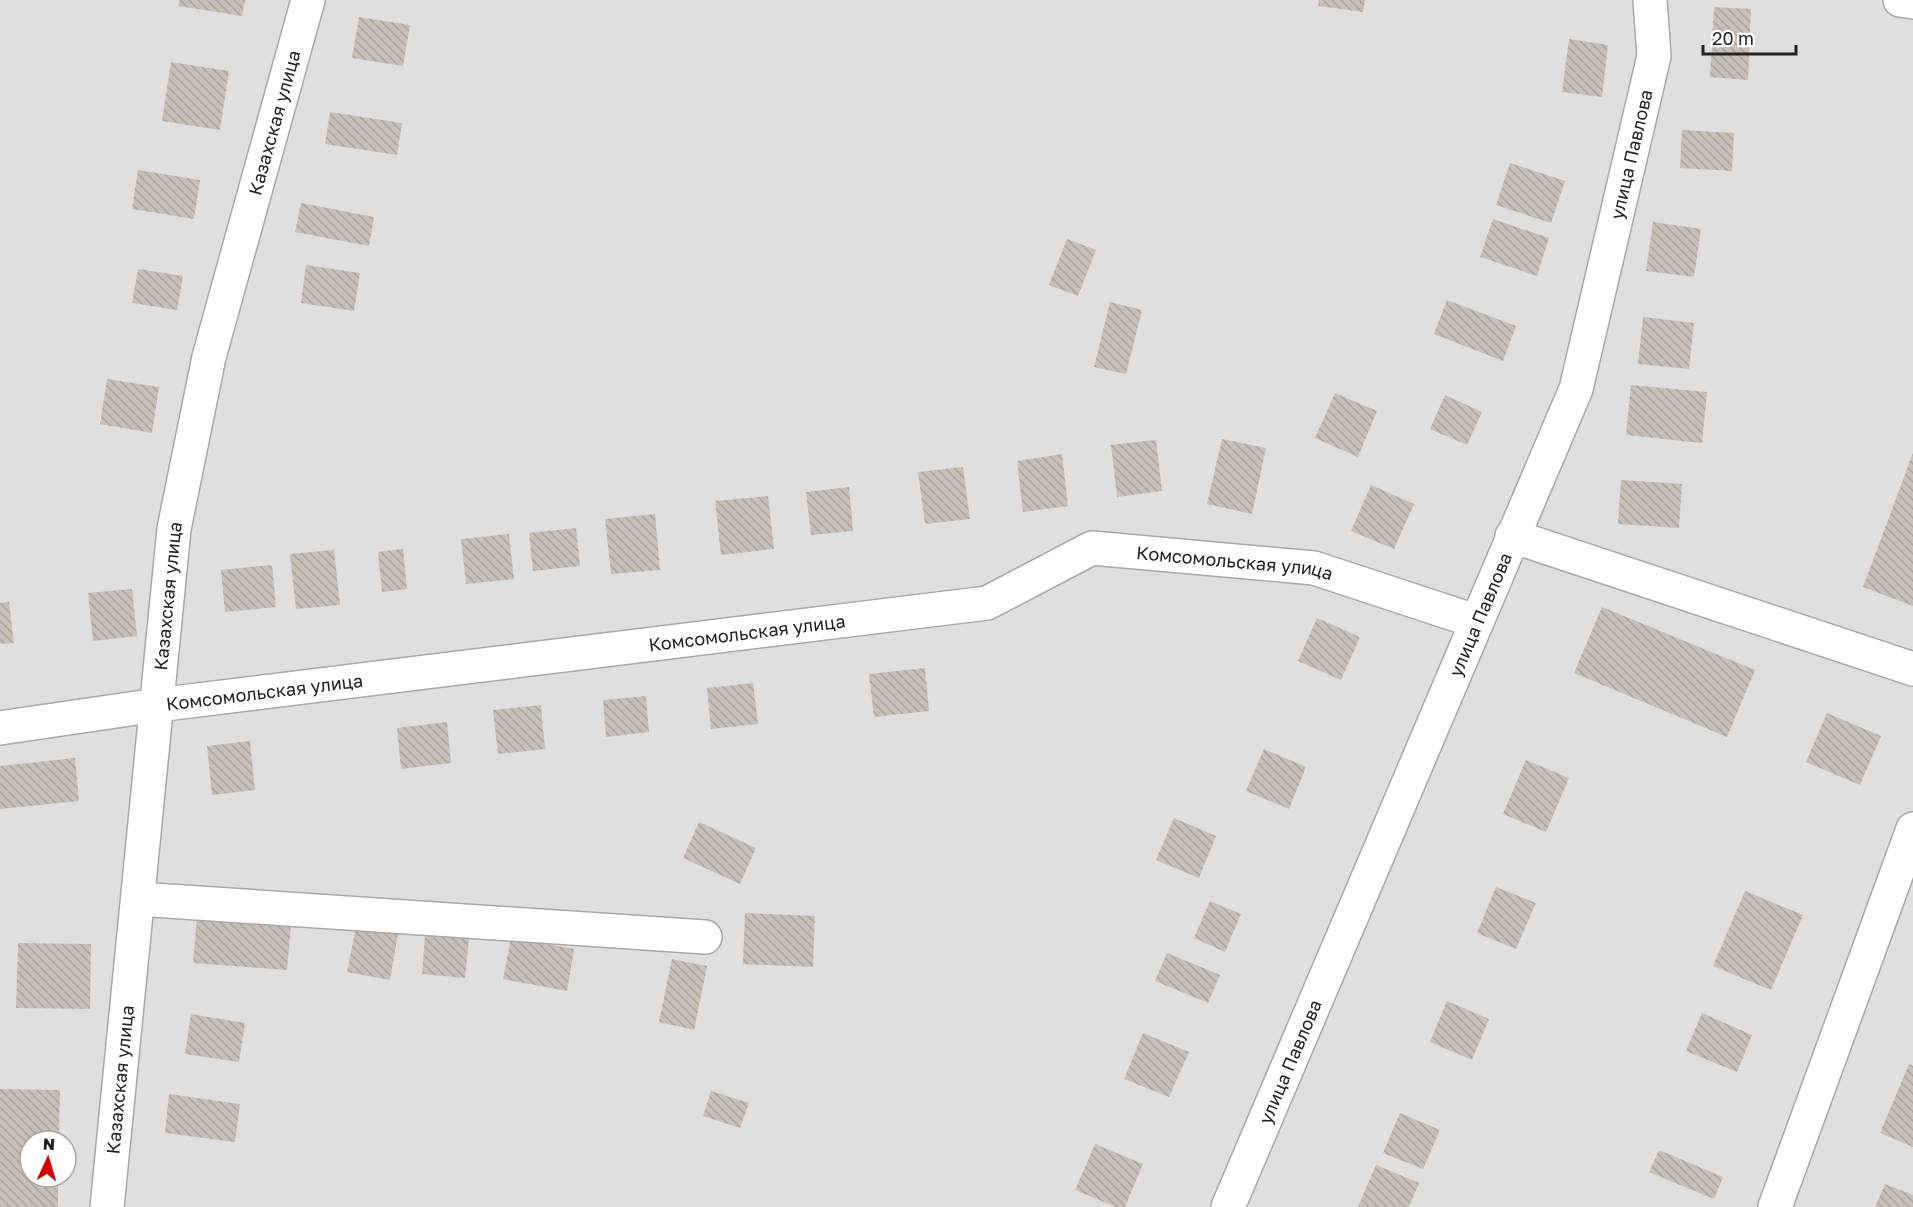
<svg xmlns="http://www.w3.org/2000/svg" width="1913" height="1207" viewBox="0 0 1913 1207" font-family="'Golos Text',sans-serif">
<defs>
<pattern id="building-back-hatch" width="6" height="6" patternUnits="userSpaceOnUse" patternTransform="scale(1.5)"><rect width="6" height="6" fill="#c7bfb8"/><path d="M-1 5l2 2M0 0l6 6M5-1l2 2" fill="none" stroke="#aba49e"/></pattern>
</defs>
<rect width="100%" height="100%" fill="#f2efe9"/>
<path fill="#e0dfdf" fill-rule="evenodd" d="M0 0H1913V1207H0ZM30 1141H66V1177H30Z"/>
<g fill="url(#building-back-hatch)">
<polygon points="180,0 245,0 242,16 178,6"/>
<polygon points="1319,0 1365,0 1363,12 1318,6"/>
<polygon points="1714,7 1751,9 1748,80 1710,77"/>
<polygon points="359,17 410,25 403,66 352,58"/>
<polygon points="1569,39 1608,45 1602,97 1562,92"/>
<polygon points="171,62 229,71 220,130 162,121"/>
<polygon points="330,112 402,123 397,155 325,144"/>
<polygon points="1682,130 1734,133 1732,171 1680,168"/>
<polygon points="1510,163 1565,181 1551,223 1496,205"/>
<polygon points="138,170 200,180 194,219 132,209"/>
<polygon points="301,203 374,217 369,246 295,232"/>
<polygon points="1493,219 1549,238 1537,276 1480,257"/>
<polygon points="1653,222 1701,229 1694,277 1646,271"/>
<polygon points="1067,239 1096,250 1078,296 1049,285"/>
<polygon points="306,265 360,273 354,311 301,303"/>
<polygon points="138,269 183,276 177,310 132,303"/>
<polygon points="1447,300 1516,326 1503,361 1434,334"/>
<polygon points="1110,302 1142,310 1126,374 1094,367"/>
<polygon points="1643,317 1694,323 1689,369 1638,364"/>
<polygon points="107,379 159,387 152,433 100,424"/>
<polygon points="1631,385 1707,392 1702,443 1626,435"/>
<polygon points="1335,393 1377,411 1358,457 1315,438"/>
<polygon points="1445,395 1482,412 1467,445 1430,429"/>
<polygon points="1222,439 1266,448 1252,514 1207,504"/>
<polygon points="1156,440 1162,491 1117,497 1111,445"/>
<polygon points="1913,453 1913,606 1863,587"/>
<polygon points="1062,454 1068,506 1023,512 1017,461"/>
<polygon points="963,467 970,519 925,524 918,472"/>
<polygon points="1621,480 1682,484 1679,528 1618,524"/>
<polygon points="1371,485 1414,504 1394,549 1351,531"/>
<polygon points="849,487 853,531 811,535 806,492"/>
<polygon points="768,496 774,549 721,555 715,501"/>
<polygon points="655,514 660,570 611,574 605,519"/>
<polygon points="576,528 580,566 533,571 529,533"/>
<polygon points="509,534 514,579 466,584 461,539"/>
<polygon points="403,549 407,589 382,592 378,552"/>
<polygon points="334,550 340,605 296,609 290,554"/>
<polygon points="272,565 276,607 225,612 221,570"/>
<polygon points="132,589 137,636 93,641 88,593"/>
<polygon points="9,602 14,643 0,644 0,603"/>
<polygon points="1602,607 1755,670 1727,737 1574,673"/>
<polygon points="1317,618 1360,637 1341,680 1298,661"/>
<polygon points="925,668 929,711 874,717 869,674"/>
<polygon points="753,683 758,724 711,729 707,688"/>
<polygon points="646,696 649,732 606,737 603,700"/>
<polygon points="541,705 545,749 498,754 493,710"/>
<polygon points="1827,713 1881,736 1860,785 1806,762"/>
<polygon points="447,722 451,763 401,769 397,728"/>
<polygon points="250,741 255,790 212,795 207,746"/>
<polygon points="1264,749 1306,767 1289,809 1246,791"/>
<polygon points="75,758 79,801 0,809 0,766"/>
<polygon points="1526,760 1569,778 1546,832 1503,814"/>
<polygon points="1174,818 1216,836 1199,878 1156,860"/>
<polygon points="699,822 756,848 740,884 683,858"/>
<polygon points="1496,887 1536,903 1516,949 1477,933"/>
<polygon points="1745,891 1803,915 1771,990 1713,966"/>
<polygon points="1210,901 1241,914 1225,952 1194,938"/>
<polygon points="745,913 815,916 813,967 743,964"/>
<polygon points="197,917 291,925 287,970 193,963"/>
<polygon points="356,927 398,934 390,980 347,972"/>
<polygon points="425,936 469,939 465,978 422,974"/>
<polygon points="511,938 574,949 567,991 503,979"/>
<polygon points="18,943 91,944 90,1009 16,1008"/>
<polygon points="1167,953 1220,975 1208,1003 1155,981"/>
<polygon points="672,959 707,966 694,1030 659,1022"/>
<polygon points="1447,1001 1489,1019 1472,1060 1430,1042"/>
<polygon points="1702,1013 1752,1035 1737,1072 1686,1051"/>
<polygon points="191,1014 245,1023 239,1062 185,1054"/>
<polygon points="1143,1033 1189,1052 1169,1097 1124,1079"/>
<polygon points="1909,1064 1913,1066 1913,1147 1880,1133"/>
<polygon points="0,1089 60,1090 59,1141 30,1141 30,1177 58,1177 58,1207 0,1207"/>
<polygon points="711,1091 749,1103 740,1128 703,1116"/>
<polygon points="169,1094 240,1104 235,1142 165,1133"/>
<polygon points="1400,1113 1440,1130 1423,1169 1383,1153"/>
<polygon points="1095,1144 1143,1164 1125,1207 1116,1207 1075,1190"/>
<polygon points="1659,1150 1723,1177 1714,1199 1649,1172"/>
<polygon points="1376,1165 1419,1183 1409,1207 1358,1207"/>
<polygon points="1885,1184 1913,1195 1913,1207 1875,1207"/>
</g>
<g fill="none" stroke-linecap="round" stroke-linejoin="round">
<defs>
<g id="minor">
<polyline points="1900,0 1913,2"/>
<polyline points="1512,536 1913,669"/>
<path id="s1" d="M0 728 157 705 987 603 1092 548 1314 568 1475 621"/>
<polyline points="138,899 705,937"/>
<path id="s2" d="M107 1207 174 529 209 357 308 0"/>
<path id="s3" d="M1228 1207 1576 389 1654 56 1650 0"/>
<polyline points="1775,1207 1913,829"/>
</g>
</defs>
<use href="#minor" stroke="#a9a9a9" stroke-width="36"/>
<use href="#minor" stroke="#fff" stroke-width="33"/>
</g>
<g text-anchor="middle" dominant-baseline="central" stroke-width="6" stroke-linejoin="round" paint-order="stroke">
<g font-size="18" fill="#222" stroke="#fff">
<text stroke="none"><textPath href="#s2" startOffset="1100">Казахская улица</textPath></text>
<text stroke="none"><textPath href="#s3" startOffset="1130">улица Павлова</textPath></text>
<text stroke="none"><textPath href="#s1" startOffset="1257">Комсомольская улица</textPath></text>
<text stroke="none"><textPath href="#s2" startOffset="614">Казахская улица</textPath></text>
<text stroke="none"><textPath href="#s3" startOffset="644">улица Павлова</textPath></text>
<text stroke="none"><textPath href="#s1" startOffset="753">Комсомольская улица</textPath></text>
<text stroke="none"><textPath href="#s1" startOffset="267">Комсомольская улица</textPath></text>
<text stroke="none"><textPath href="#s3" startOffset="158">улица Павлова</textPath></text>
<text stroke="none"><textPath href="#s2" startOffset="128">Казахская улица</textPath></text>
</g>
</g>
<g transform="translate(48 1159) rotate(4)"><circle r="28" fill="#ffffff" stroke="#a7a7a7" stroke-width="1.5"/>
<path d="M0-4.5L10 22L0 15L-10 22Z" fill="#d40000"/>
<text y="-9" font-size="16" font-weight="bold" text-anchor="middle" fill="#222222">N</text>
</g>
<path d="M1703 45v9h93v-9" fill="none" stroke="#222222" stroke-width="3"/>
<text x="1712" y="45" font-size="18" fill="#222222" stroke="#ffffff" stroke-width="4.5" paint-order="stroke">20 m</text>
</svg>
